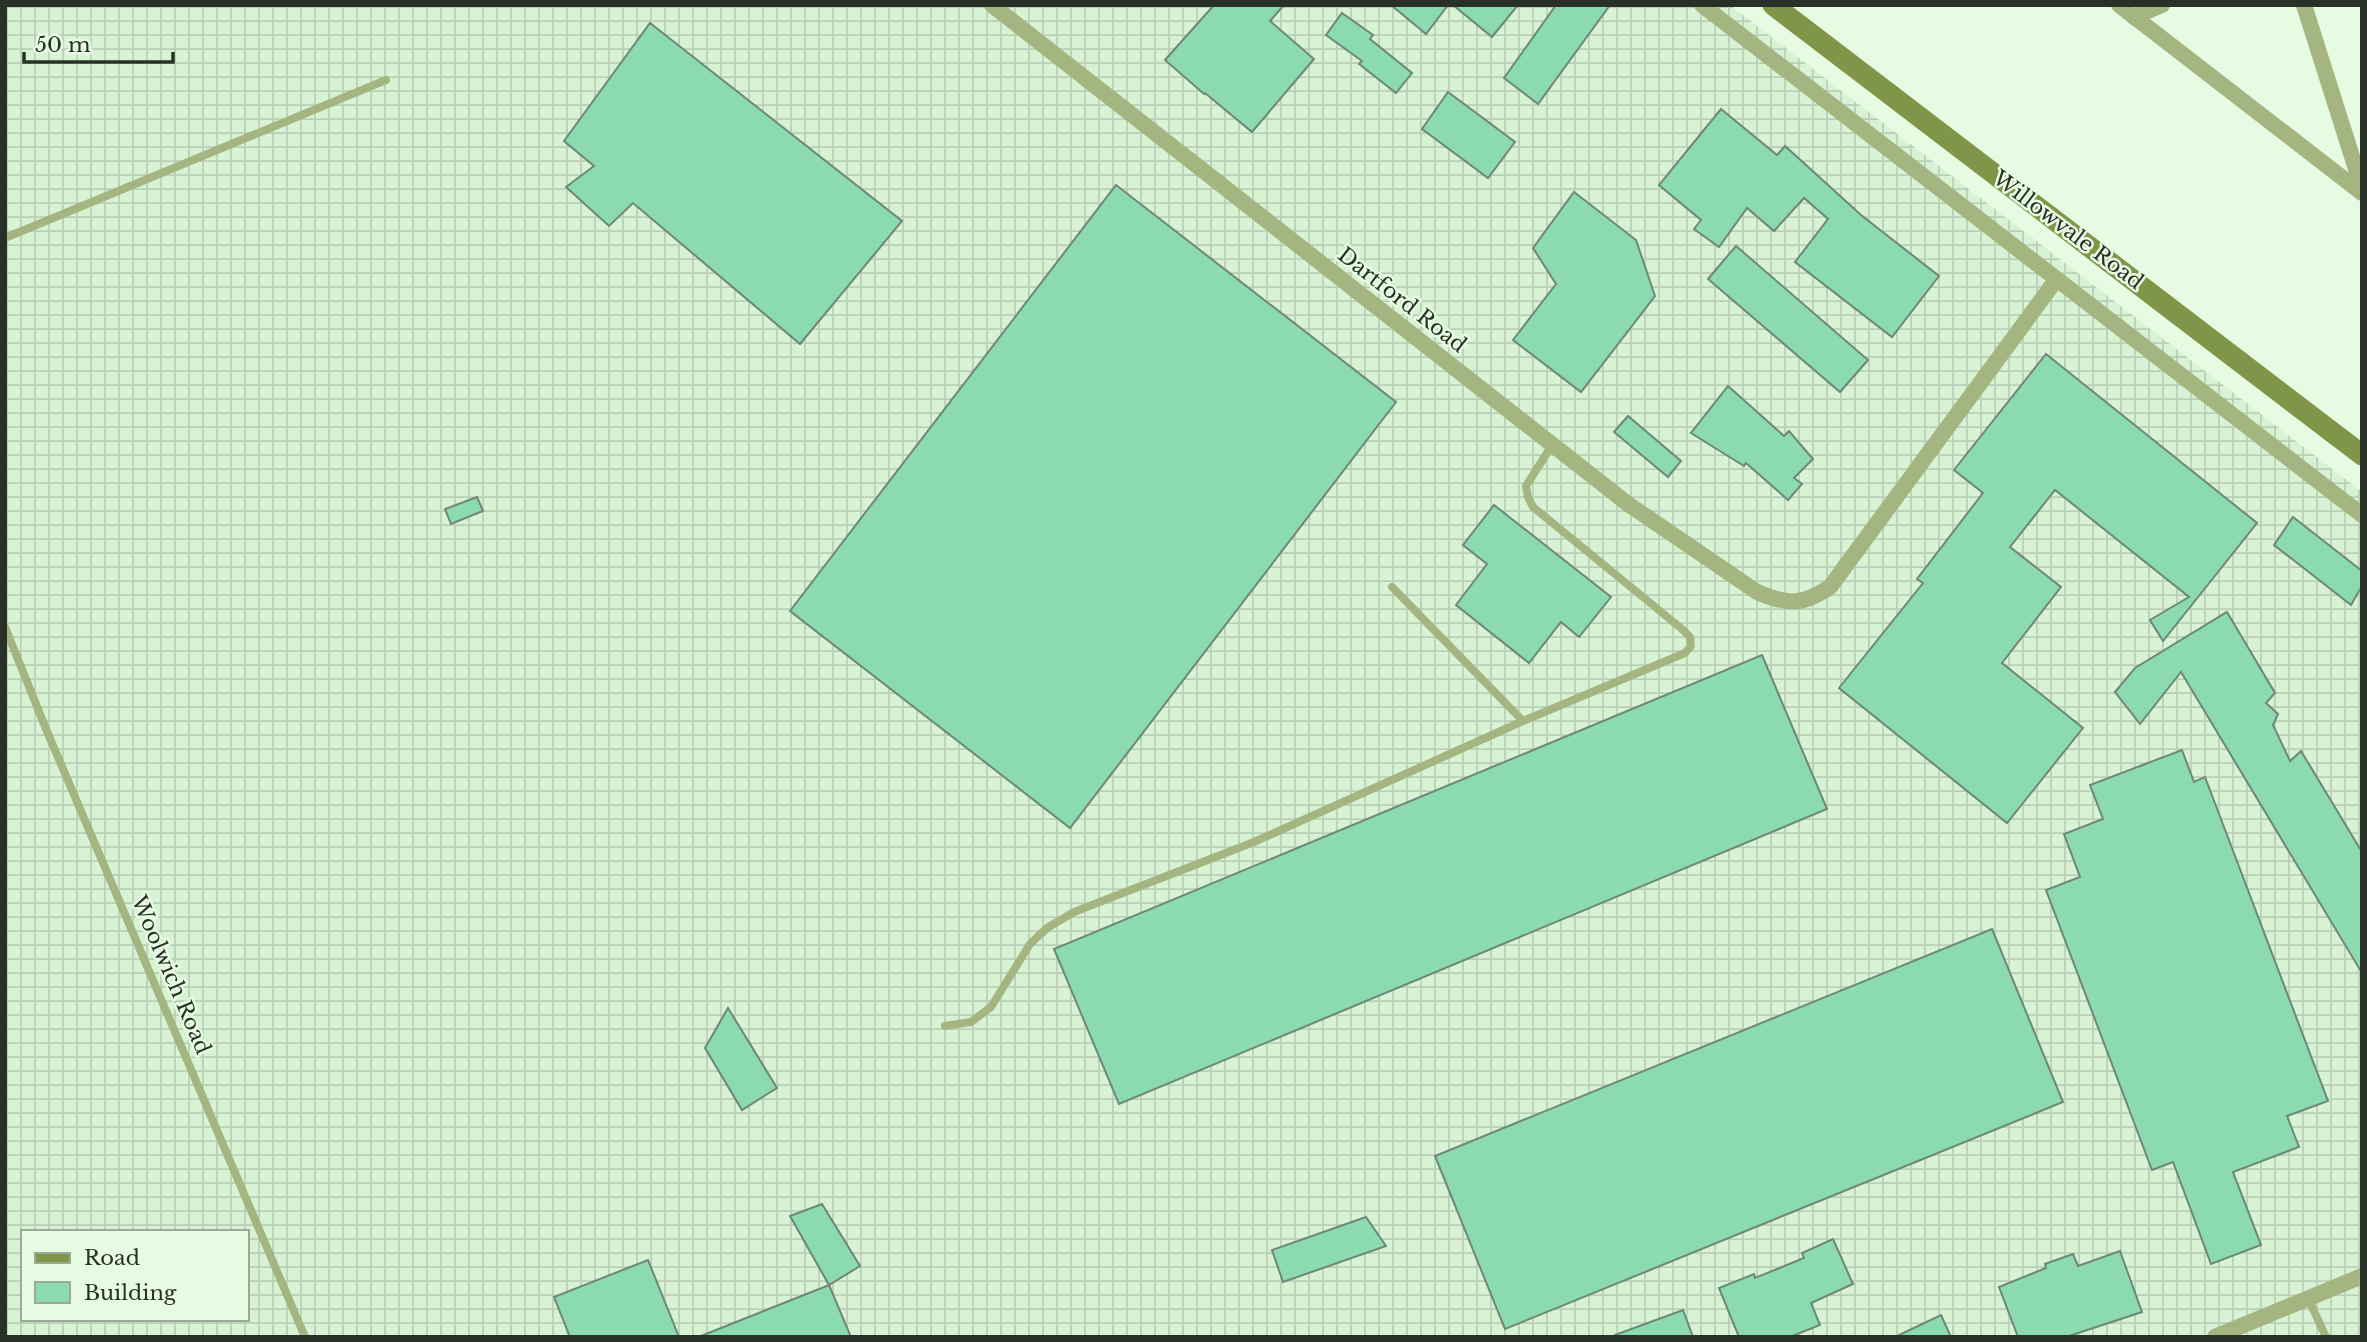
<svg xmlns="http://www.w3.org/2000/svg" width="2367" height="1342" viewBox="0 0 2367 1342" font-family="'Libre Baskerville',serif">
<defs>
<pattern id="industrial-grid" width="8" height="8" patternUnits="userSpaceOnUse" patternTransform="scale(1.75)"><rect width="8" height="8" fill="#d8f2d4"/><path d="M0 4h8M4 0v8" fill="none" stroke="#b9d0b6"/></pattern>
</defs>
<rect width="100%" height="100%" fill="#e7fbe3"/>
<path fill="url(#industrial-grid)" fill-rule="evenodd" d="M5 5H1730L2362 492V1337H5ZM23 1232H247V1319H23Z"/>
<g fill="#8cdab0" stroke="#6d8878" stroke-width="2">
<polygon points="1214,5 1284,5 1270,21 1314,59 1252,132 1205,93 1204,94 1165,60"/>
<polygon points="1391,5 1448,5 1426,34"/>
<polygon points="1453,5 1518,5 1492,37"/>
<polygon points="1556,5 1610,5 1538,104 1504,78"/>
<polygon points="1342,13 1373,35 1370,39 1412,73 1396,93 1359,64 1362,61 1326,35"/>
<polygon points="650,23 902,221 800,344 633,203 609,226 566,187 594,166 564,141"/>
<polygon points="1448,92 1515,142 1488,178 1422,129"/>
<polygon points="1721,109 1777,155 1785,146 1861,215 1939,276 1892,337 1795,262 1828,219 1804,198 1774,231 1747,208 1719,247 1694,229 1701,220 1659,185"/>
<polygon points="1116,185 1396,402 1070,828 790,611"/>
<polygon points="1574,192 1636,240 1655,296 1581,392 1513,340 1556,284 1533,248"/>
<polygon points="1736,246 1868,360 1840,392 1708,279"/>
<polygon points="2046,354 2257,523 2163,641 2150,620 2189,597 2055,490 2010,547 2061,587 2002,663 2083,728 2007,823 1839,688 1923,583 1917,579 1983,493 1954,470"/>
<polygon points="1728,386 1784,436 1789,431 1813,459 1794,478 1802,484 1788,500 1746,463 1744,466 1691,433"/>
<polygon points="1628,416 1681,461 1668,477 1614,432"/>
<polygon points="477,497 483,511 451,524 445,509"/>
<polygon points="1494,505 1611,597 1579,637 1561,622 1529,663 1456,605 1487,564 1463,545"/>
<polygon points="2293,517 2362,571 2362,586 2351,605 2274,545"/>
<polygon points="2227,612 2275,693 2266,703 2278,714 2273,725 2290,761 2301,751 2362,852 2362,973 2181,672 2140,724 2115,692 2135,668"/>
<polygon points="1762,655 1827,809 1119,1104 1054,949"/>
<polygon points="2182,750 2194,782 2205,777 2328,1101 2287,1116 2299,1147 2233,1172 2261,1245 2211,1264 2173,1162 2152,1170 2046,890 2080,877 2064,834 2103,819 2090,785"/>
<polygon points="1992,929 2063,1102 1505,1329 1435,1156"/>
<polygon points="728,1008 777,1088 742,1110 705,1048"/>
<polygon points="822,1204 860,1266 829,1285 790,1216"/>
<polygon points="1366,1217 1386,1246 1283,1282 1272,1250"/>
<polygon points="1833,1239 1853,1284 1811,1303 1820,1325 1790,1337 1739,1337 1719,1288 1754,1274 1755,1278 1804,1258 1802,1253"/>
<polygon points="2120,1251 2142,1312 2066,1337 2018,1337 1999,1287 2046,1268 2045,1264 2073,1254 2078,1266"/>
<polygon points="648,1260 679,1337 570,1337 554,1297"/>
<polygon points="829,1285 851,1337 701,1337 701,1336"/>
<polygon points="1683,1310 1693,1337 1615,1337 1615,1335"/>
<polygon points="1941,1315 1951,1337 1895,1337"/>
</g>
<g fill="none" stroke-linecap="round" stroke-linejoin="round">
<g stroke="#a5b582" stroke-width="8">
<polyline points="5,238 386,80"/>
<polyline points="1392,587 1523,721 1685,653 1691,646 1690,637 1682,629 1533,507 1528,497 1526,486 1552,445"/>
<polyline points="5,627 46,729 305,1337"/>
<polyline points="945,1026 971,1022 991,1007 1030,944 1047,928 1074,912 1254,842 1523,721"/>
<polyline points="2308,1298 2326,1337"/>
</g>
<g stroke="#a5b582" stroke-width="16">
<path d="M992 5 1628 504 1757 592C1788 605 1801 606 1830 587L2056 280"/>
<polyline points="1702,5 2362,515"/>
<polyline points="2119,5 2362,193"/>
<polyline points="2304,5 2362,188"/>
<polyline points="2134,17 2162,5"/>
<polyline points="2215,1337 2362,1276"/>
</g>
<polyline stroke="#809547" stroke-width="21" points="1773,5 2362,455"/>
</g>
<g text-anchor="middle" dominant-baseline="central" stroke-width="5" stroke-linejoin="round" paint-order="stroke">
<g font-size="21" fill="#283027" stroke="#e7fbe3">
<text transform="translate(2068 230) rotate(37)">Willowvale Road</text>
<text transform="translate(1402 300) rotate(38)">Dartford Road</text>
<text transform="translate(171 975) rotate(67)">Woolwich Road</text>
</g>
</g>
<rect width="2367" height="1342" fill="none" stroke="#283027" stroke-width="14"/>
<rect x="21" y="1230" width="228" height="91" fill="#e7fbe3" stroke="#9baa98" stroke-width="2"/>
<rect x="35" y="1253" width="35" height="10" fill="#809547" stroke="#9baa98" stroke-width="2"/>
<text x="84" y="1265" font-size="21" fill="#283027">Road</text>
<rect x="35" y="1282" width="35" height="21" fill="#8cdab0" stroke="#9baa98" stroke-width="2"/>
<text x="84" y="1300" font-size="21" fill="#283027">Building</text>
<path d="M24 52v10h149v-10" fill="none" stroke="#283027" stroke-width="3.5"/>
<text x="35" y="52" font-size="21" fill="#283027" stroke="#e7fbe3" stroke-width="5" paint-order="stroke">50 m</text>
</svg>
